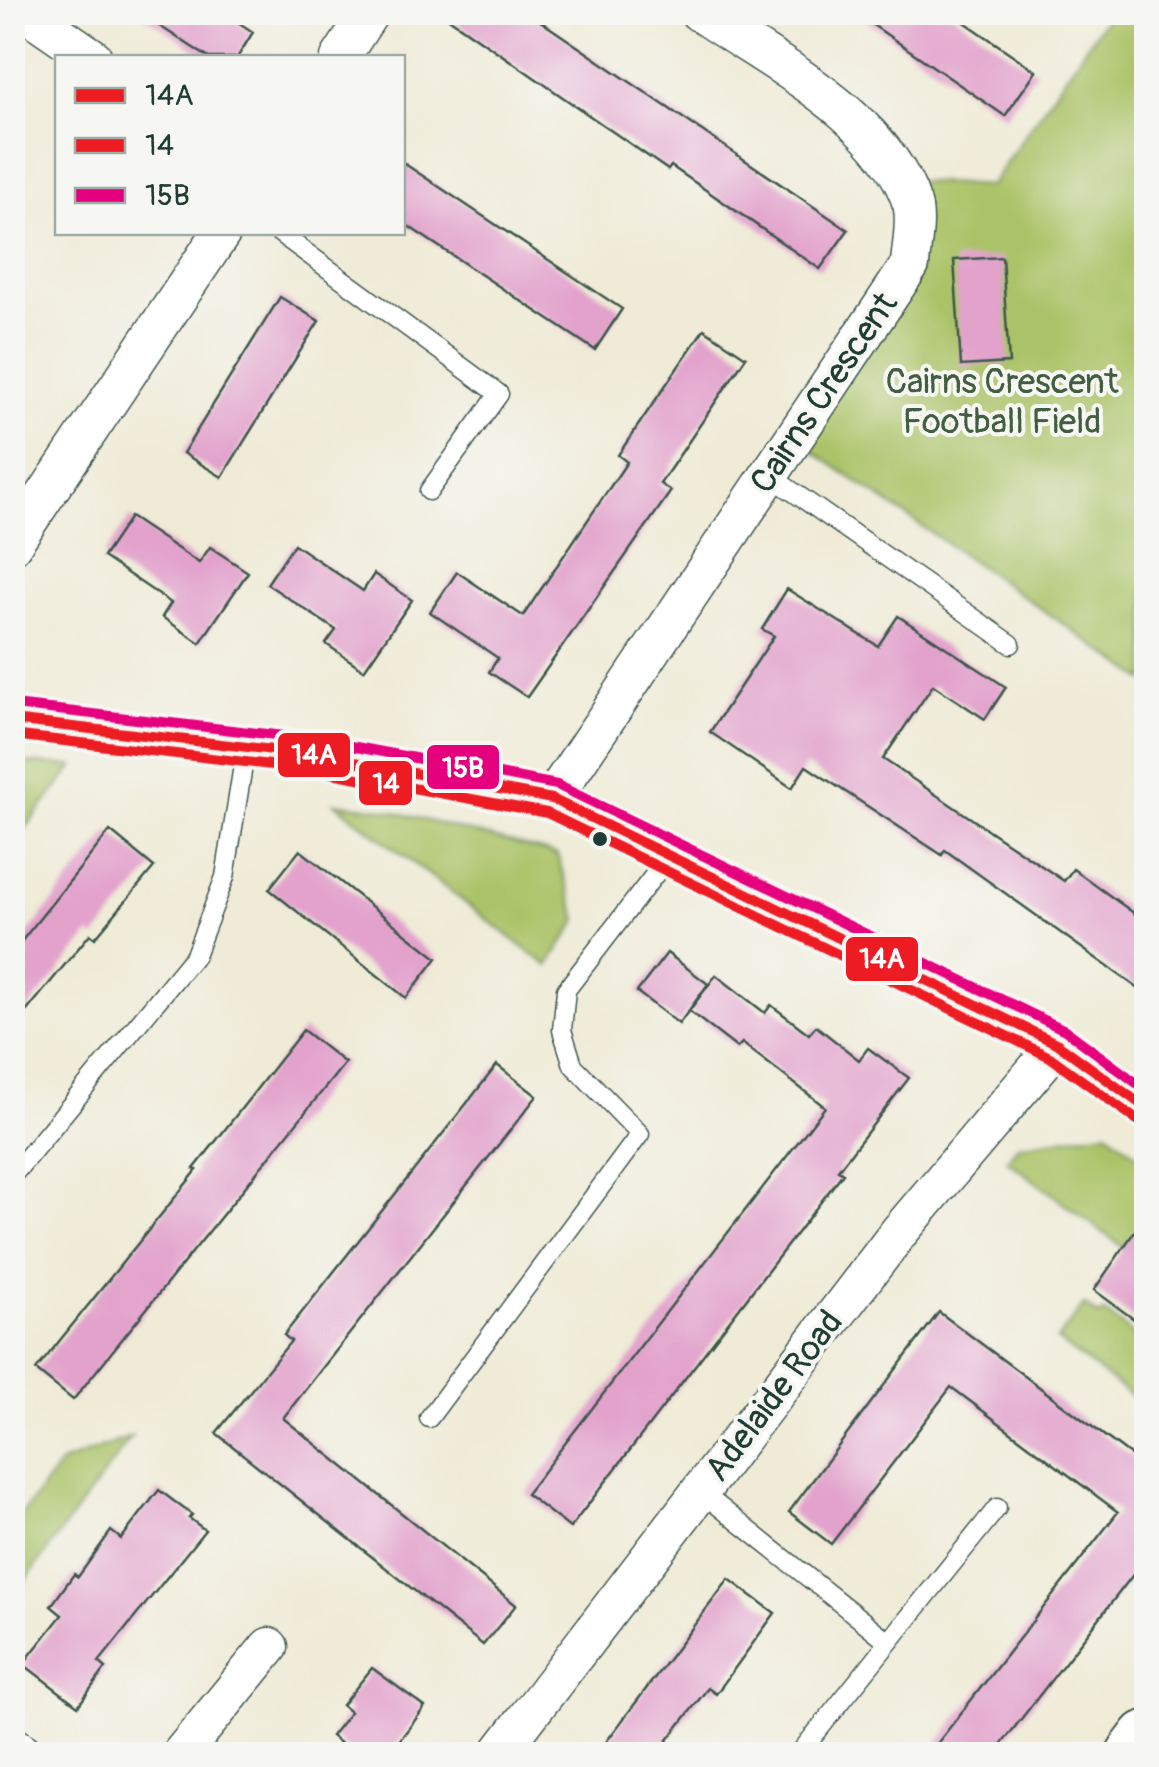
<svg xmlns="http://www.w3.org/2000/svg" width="1159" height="1767" viewBox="0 0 1159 1767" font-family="Pangolin,sans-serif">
<rect width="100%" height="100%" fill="#f6f6f2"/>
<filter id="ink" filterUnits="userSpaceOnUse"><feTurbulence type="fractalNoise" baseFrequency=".01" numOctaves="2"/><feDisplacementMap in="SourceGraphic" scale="20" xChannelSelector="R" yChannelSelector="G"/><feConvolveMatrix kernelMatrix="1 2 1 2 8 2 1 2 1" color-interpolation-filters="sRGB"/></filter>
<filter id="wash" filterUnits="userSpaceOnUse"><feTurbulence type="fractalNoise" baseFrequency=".0048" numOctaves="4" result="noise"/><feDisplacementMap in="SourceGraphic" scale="40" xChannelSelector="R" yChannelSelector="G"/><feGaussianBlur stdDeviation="2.25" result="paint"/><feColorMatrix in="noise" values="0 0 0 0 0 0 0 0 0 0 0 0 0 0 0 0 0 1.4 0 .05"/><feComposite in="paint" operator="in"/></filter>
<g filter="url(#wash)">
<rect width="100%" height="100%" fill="#efebd7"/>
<g fill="#abc368" stroke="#65804e" stroke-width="2.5">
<polygon points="1109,13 1146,13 1146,681 801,443 918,267 913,181 990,186"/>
<polygon points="13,762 74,766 13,844 12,762"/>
<polygon points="335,803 383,809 557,855 578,920 548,966"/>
<polygon points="1107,1131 1146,1161 1146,1220 1124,1248 1007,1160 1018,1145"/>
<polygon points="1084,1305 1099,1316 1104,1312 1146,1344 1146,1407 1057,1340"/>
<polygon points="131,1437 13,1597 13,1526 61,1463"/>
</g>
<g id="blocks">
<g fill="#e2a2cc">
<polygon points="138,12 223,12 253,32 237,58 209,58"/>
<polygon points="440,12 527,12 848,230 820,269 671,166 668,170"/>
<polygon points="854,12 950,12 1036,71 1005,116"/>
<polygon points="402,162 622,309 595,350 402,222"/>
<polygon points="1002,257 1009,363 961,366 954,260"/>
<polygon points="280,297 319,321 222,477 183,453"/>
<polygon points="704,329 746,357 660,484 671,491 527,697 489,672 498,658 430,612 457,572 523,616 627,462 618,455"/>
<polygon points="130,517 199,563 210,547 248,572 200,643 162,617 171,603 103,557"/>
<polygon points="294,544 363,591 374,574 412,600 364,670 326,644 336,630 267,584"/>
<polygon points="787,589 878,646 898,616 1006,687 985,719 933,685 883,759 1064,881 1073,869 1146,922 1146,994 945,850 942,855 806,766 792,788 710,732 774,636 762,629"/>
<polygon points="110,831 154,867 95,938 90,934 12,1029 12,953"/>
<polygon points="300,850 437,958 406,998 269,889"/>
<polygon points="667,953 708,984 679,1024 637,992"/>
<polygon points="716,975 765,1013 771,1005 809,1034 816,1026 859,1060 868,1048 909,1078 838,1170 843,1173 570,1528 526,1494 825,1107 742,1043 737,1048 689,1011"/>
<polygon points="303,1030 345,1063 73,1400 36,1370 197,1170 194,1169"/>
<polygon points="497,1065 537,1096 283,1418 516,1605 483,1645 216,1433 291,1341 284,1335"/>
<polygon points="1146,1215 1146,1328 1094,1290"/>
<polygon points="939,1312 1146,1467 1146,1558 994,1754 929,1754 1118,1512 951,1387 831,1544 789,1512"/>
<polygon points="159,1490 192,1515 189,1518 205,1530 99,1662 106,1668 78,1706 23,1664 62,1615 51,1606 74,1574 78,1577 111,1531 121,1539"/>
<polygon points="729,1579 775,1613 716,1694 708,1688 657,1754 597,1754"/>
<polygon points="372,1668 425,1707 389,1754 353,1754 331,1736 350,1712 342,1705"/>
</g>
</g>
</g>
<g filter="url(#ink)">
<use href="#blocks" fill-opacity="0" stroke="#3e574c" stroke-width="2.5"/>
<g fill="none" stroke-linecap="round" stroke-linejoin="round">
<defs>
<g id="lane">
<polyline points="278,232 499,394 429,491"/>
<polyline points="769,475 1011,644"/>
<polyline points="12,1176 195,955 225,877 246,747"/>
<polyline points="429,1418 640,1134 573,1065 562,1030 566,990 669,856"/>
<polyline points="701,1492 889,1642 799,1754"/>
<polyline points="889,1642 997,1508"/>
</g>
<g id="street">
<polyline points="26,12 93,58"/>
<polyline points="340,58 370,12"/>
<polyline points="12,545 222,232"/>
<polyline points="12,720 317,755 552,799 1058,1044 1146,1108"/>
<path d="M552 799 910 265C911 247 917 221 912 204 885 117 770 61 699 12"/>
<polyline points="12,1745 25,1754"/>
<polyline points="181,1754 269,1647"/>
<polyline points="499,1754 899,1232 1058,1044"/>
</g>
<polyline id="secondary" points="1133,1754 1146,1737"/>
</defs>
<use href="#lane" stroke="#3e574c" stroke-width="21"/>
<use href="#street" stroke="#3e574c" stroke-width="41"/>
<use href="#secondary" stroke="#3e574c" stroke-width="56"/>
<use href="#lane" stroke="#fff" stroke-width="18"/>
<use href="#street" stroke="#fff" stroke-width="38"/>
<use href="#secondary" stroke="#fff" stroke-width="52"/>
<defs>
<polyline id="bus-1" points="12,720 317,755 552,799 1058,1044 1146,1108"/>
<polyline id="bus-2" points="12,735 315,770 547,813 1050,1057 1137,1120"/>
<polyline id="bus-3" points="14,705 319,740 557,785 1065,1030 1146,1090"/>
</defs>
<use href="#bus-1" stroke="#f6f6f2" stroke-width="18"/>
<use href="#bus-2" stroke="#f6f6f2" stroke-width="18"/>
<use href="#bus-3" stroke="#f6f6f2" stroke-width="18"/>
<use href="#bus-1" stroke="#ed1c23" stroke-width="10"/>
<use href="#bus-2" stroke="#ed1c23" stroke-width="10"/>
<use href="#bus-3" stroke="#e5007d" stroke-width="10"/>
</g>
</g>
<circle fill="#1f3d34" stroke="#f6f6f2" stroke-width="4" cx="600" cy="839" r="9"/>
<g text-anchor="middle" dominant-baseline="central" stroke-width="8" stroke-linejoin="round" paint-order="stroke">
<g font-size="35" fill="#425e41" stroke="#f6f6f2">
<text x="1002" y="382">Cairns Crescent<tspan x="1002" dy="40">Football Field</tspan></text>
</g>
<g font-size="35" fill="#1f3d34" stroke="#f6f6f2">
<text transform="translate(824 393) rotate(-56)">Cairns Crescent</text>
<text transform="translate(774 1396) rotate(-53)">Adelaide Road</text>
</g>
</g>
<g stroke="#f6f6f2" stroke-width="4">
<rect x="276" y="731" width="76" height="48" rx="10" fill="#ed1c23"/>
<rect x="425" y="743" width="76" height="48" rx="10" fill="#e5007d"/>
<rect x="357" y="759" width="57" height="48" rx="10" fill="#ed1c23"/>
<rect x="844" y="935" width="76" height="48" rx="10" fill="#ed1c23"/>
</g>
<g font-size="28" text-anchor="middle" font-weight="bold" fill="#fff">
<text x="314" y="764">14A</text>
<text x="463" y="777">15B</text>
<text x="386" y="793">14</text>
<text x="882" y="968">14A</text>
</g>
<rect width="1159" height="1767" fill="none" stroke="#f6f6f2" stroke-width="50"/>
<rect x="55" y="55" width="350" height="180" fill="#f6f6f2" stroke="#a0aca6" stroke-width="2.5"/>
<rect x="75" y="88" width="50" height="15" fill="#ed1c23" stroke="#a0aca6" stroke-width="2.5"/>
<text x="145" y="105" font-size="30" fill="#1f3d34">14A</text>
<rect x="75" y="138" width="50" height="15" fill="#ed1c23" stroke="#a0aca6" stroke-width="2.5"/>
<text x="145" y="155" font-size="30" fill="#1f3d34">14</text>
<rect x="75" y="188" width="50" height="15" fill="#e5007d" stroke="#a0aca6" stroke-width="2.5"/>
<text x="145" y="205" font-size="30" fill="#1f3d34">15B</text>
</svg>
